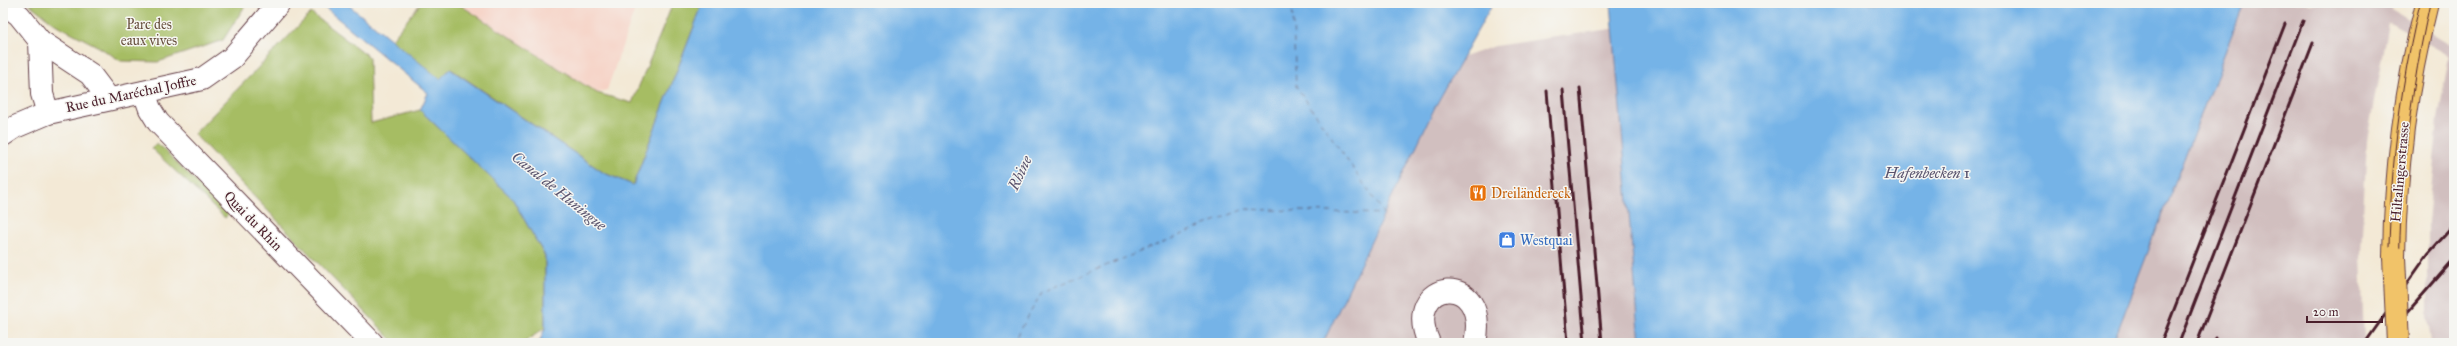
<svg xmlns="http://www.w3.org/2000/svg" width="2457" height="346" viewBox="0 0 2457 346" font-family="'IM FELL Great Primer',serif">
<rect width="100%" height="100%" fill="#f6f6f2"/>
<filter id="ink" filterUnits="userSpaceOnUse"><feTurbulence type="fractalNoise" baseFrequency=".025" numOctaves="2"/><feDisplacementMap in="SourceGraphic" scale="8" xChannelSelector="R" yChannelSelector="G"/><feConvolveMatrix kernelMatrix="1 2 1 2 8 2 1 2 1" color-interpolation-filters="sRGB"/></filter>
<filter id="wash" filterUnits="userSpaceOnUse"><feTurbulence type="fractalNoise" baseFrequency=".012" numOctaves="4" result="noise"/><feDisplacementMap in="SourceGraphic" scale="16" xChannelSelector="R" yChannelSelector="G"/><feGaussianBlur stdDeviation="0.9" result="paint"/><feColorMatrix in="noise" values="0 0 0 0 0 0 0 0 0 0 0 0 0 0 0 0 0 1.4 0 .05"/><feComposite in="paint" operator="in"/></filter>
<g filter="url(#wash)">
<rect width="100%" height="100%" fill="#f3e9d6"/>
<polygon fill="#f6d2c5" points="463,3 637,3 607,90 597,93 461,5"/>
<polygon fill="#d1bfbf" points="1988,3 2454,3 2454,343 2431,343 2428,315 2428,222 2438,119 2449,56 2388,22 2367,141 2361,252 2364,343 1323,343 1435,107 1461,58 1495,46 1611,29"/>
<g fill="#a6bd63" stroke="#786e47">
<polygon points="28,3 247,3 223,40 158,62 121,61 99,47 55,24"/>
<polygon points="421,3 457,3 597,93 632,103 673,3 703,3 633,185 604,173 451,69 440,80 391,40"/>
<polygon points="311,13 369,57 371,123 420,110 512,198 545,256 545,328 523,343 395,343 194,134"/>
<polygon points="157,143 229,214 225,218 151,148"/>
</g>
<g fill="#74b3e7" stroke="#5f6989">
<polygon points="319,3 346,3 440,79 450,69 604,173 633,185 703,3 1493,3 1435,107 1323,343 539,343 545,328 545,256 512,198 420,110 428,93"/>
<polygon points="1611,3 2244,3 2113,343 1640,343"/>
</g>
<polygon fill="#f3e9d6" points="2393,3 2454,3 2454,28 2450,44 2392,9"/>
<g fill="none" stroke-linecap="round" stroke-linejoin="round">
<g stroke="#59536d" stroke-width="1" stroke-dasharray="5 4" stroke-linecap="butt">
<polyline points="1292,3 1296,86 1384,213"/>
<polyline points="1013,343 1042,292 1244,209 1384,214"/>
</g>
</g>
</g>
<g filter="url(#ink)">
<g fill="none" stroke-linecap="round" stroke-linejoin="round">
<defs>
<g id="minor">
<polyline points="3,3 19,15 40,41 90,74 109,99"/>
<polyline points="40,41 42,94 48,113"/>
<polyline points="144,92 150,109 158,122 372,343"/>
<polyline points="3,135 15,127 48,113 202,79 232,58 279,3"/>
<path d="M1429 343C1400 278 1491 268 1475 343"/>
</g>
<path id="major" d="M2394 257C2395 171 2406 86 2427 3"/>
</defs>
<use href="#minor" stroke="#633d45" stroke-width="24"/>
<use href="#major" stroke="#633d45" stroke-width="24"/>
<use href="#minor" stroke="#fff" stroke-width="22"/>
<use href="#major" stroke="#f1c369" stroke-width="22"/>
<g stroke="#4a1f2b" stroke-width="1">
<path d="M2390 343C2385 228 2393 115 2420 3"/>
<path d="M2401 343C2395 227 2405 116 2430 3"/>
</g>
<g stroke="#4a1f2b" stroke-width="3">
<polyline points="1580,88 1602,343"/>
<polyline points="1563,90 1585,343"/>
<polyline points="1547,91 1568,343"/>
<polyline points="2161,343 2285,24"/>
<polyline points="2179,343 2303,21"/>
<polyline points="2197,343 2313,43"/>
<polyline points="2214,343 2216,338"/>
<polyline points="2365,343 2428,254 2454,225"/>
<polyline points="2386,343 2398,323 2454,259"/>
</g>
<defs>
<polyline id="major-bridge" points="2394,257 2398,343"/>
</defs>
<use href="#major-bridge" stroke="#633d45" stroke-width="24" stroke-linecap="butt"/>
<use href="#major-bridge" stroke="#f1c369" stroke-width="22"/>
</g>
</g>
<defs>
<symbol id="restaurant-square" viewBox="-11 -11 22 22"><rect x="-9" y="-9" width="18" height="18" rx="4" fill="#e8710a" stroke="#f6f6f2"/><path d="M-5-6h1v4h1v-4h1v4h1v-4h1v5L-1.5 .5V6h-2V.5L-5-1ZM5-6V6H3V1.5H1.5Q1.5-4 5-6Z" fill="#fff"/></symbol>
<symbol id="shop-square" viewBox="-11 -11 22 22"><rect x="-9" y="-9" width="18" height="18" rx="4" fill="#3f7fe0" stroke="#f6f6f2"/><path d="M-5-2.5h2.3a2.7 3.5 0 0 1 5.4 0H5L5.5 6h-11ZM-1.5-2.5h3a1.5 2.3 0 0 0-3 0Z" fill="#fff"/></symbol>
</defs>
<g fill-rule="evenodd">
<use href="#restaurant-square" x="1468" y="183" width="20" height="20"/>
<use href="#shop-square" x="1497" y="230" width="20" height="20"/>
</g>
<g text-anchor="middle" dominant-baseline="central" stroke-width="3" stroke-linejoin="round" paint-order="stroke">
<g font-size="14" fill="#664e3c" stroke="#f6f6f2">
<text x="149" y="24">Parc des<tspan x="149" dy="16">eaux vives</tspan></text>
</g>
<g font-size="14" fill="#4a1f2b" stroke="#f6f6f2">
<text transform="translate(131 94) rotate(-12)">Rue du Maréchal Joffre</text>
<text transform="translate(2400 172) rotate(-85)">Hiltalingerstrasse</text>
<text transform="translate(253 221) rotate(46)">Quai du Rhin</text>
</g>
<g font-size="14" fill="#c56008" stroke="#f6f6f2" text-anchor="start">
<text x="1491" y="193">Dreiländereck</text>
</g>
<g font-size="14" fill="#366cbe" stroke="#f6f6f2" text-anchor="start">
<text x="1520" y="240">Westquai</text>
</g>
<g font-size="15" font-style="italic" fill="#59536d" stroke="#f6f6f2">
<text transform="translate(1020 173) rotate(-65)">Rhine</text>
<text x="1927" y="173">Hafenbecken 1</text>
<text transform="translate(559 191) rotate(39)">Canal de Huningue</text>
</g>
</g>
<rect width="2457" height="346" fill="none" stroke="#f6f6f2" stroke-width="16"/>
<path d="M2307 316v6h75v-6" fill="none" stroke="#4a1f2b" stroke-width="2"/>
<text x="2313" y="316" font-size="12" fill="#4a1f2b" stroke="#f6f6f2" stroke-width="3" paint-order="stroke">20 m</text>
</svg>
